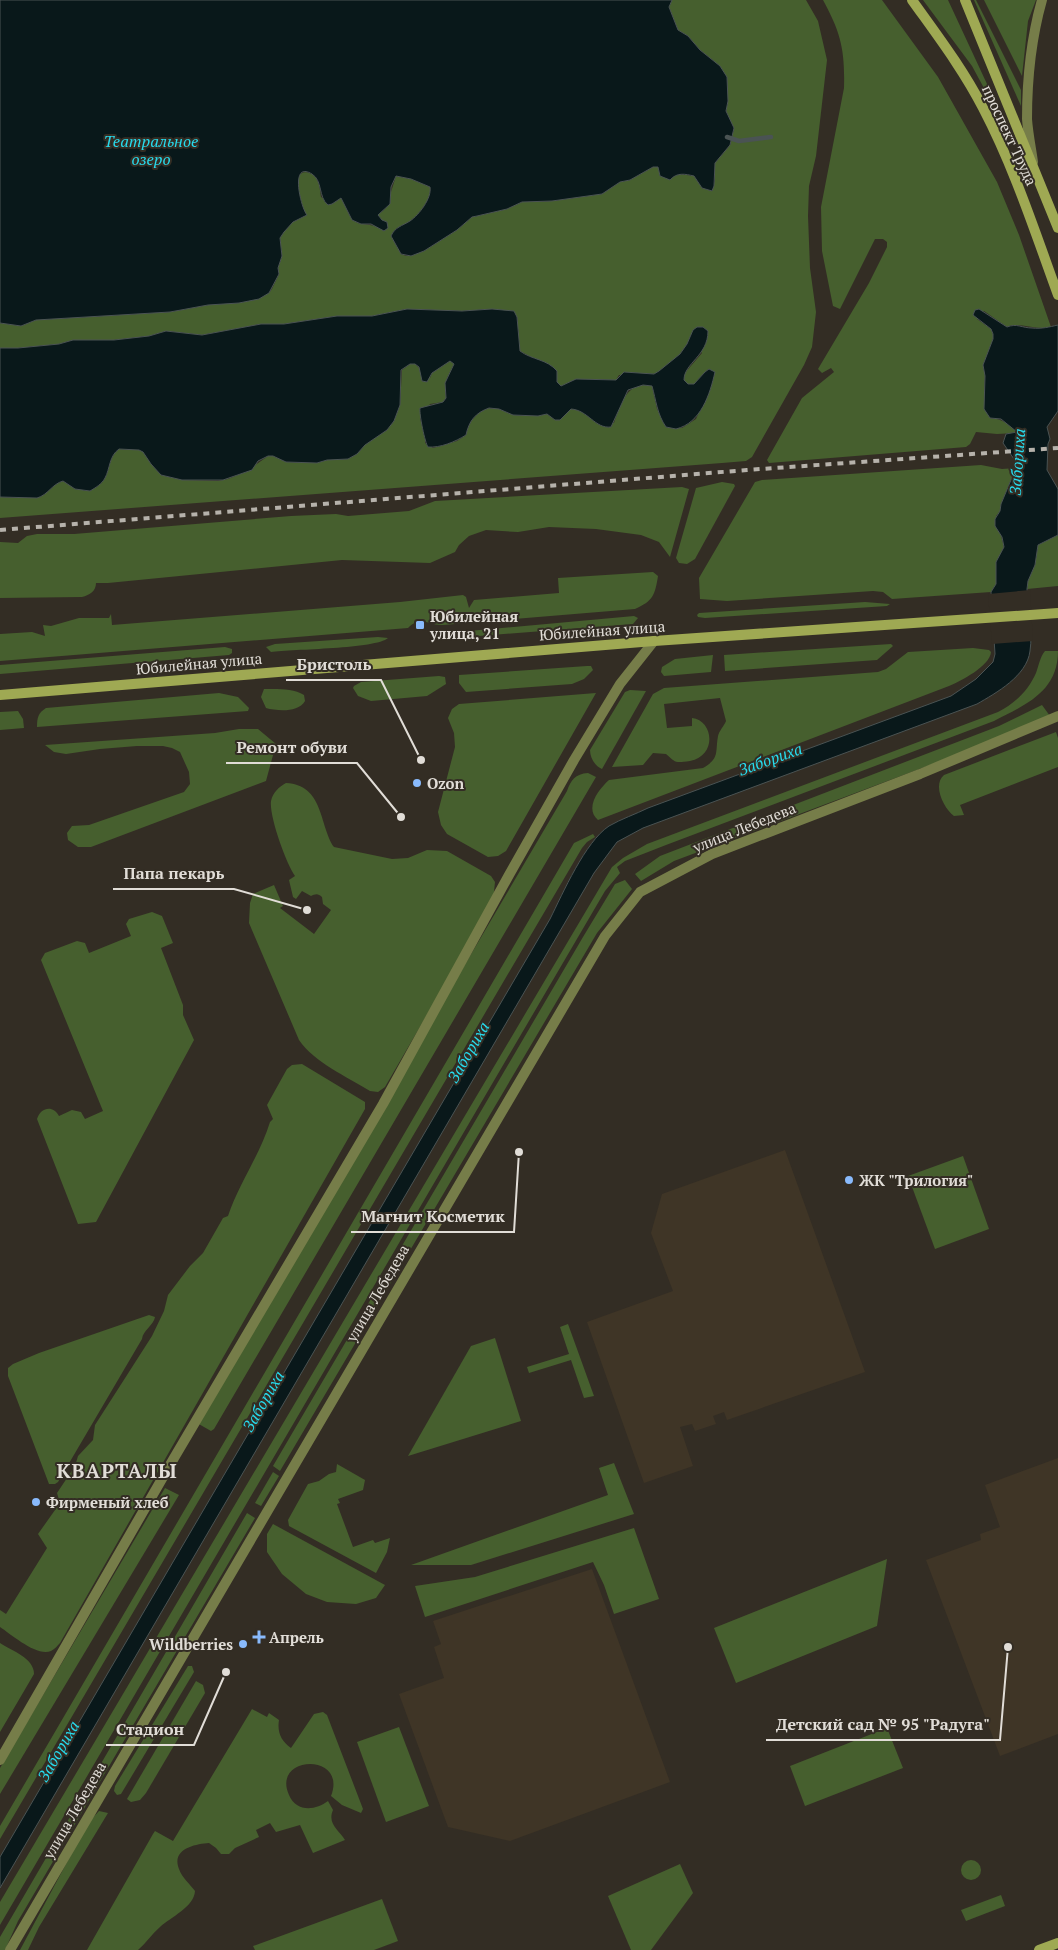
<svg xmlns="http://www.w3.org/2000/svg" width="1058" height="1950" viewBox="0 0 1058 1950" font-family="'PT Serif',serif">
<rect width="100%" height="100%" fill="#332d24"/>
<g fill="#3f3526">
<polygon points="785,1150 865,1372 727,1420 724,1412 713,1416 716,1424 695,1431 692,1424 680,1427 693,1466 644,1483 587,1322 673,1291 651,1233 662,1194"/>
<polygon points="1058,1458 1058,1734 1000,1756 926,1560 981,1540 980,1534 1000,1527 985,1485"/>
<polygon points="592,1569 670,1782 510,1841 448,1827 399,1694 444,1678 434,1647 441,1644 433,1621"/>
</g>
<g fill="#465f2e">
<path d="M672 0H806L818 21 827 60 816 156 809 186 808 216 810 268 816 312 812 347 804 365 752 457 746 461 722 463 0 518V497L37 498C48 495 52 484 63 481L75 489 90 491C95 488 102 484 105 478 110 469 109 456 119 449L139 450 144 452 151 464 161 475 182 480 218 481 228 479 247 471 268 456H273L286 462 317 463 327 460 348 459 357 454 364 445 387 430 394 421 400 405 402 370 410 364H415L430 378 432 373 450 361 454 364 447 378 445 388 446 398 443 402 430 404 420 419 425 433V443L433 448 457 441 466 435C469 422 475 413 489 408L499 409 513 415 537 416 547 414 555 420H560L571 409 582 411 590 417 614 423C621 404 627 380 652 386L657 409 666 427 682 428 696 419 712 383 709 369 705 372 694 384H688L684 380V374L702 353 691 335C688 348 666 372 652 374 641 375 630 374 619 375L616 380C609 381 603 379 596 379 588 379 579 380 571 381L567 384 561 386 557 382V371L520 351 517 317 492 309 462 311 407 309 372 316H337L284 324H261L202 335 166 331 149 336 114 340H73L59 344 18 348H0V323L21 326 36 320 170 312 208 305 254 299 269 293 272 289 279 274 278 268 282 256 280 238 284 231 293 222 303 217C305 205 295 187 298 178 301 169 312 172 316 178 320 184 320 191 321 197L332 204 341 198C346 204 347 214 353 220 360 227 372 222 380 229L382 220 378 215 386 208 396 176 411 179 430 187C432 198 419 215 410 221 402 226 395 227 391 236L401 254 406 256 424 251 457 230 472 217 477 216 507 209 522 202 552 201 602 194 620 182 630 180 653 167H658L660 176 679 174 694 176 702 188 712 191 715 180V163L730 145 734 129 726 111 728 101 715 62 700 50 688 36 678 30 669 7Z"/>
<path d="M823 0H882L938 77 997 182 1019 235 1051 327C1035 331 1019 321 1007 327L984 311 977 319 991 329 993 334V339L983 365 985 375 984 397 990 418C1001 419 1009 423 1017 432L1016 433 997 434 976 432 970 444 966 447 769 463 767 460 802 398 834 372 831 368 822 373 818 369 869 283 887 247V242L883 239H875L840 309 833 306 822 251 821 207 844 88C845 50 841 33 823 0Z"/>
<polygon points="923,0 948,0 1000,112 998,114 972,66"/>
<polygon points="974,0 976,0 1021,90 1021,106"/>
<polygon points="984,0 1036,0 1028,21 1022,76"/>
<polygon points="981,465 1002,469 1016,468 1001,504 1000,511 996,516 1004,547 998,559 996,584 991,592 892,599 883,592 873,591 727,601 700,599 699,578 755,482 762,480"/>
<polygon points="722,482 734,484 735,486 695,559 687,564 679,563 676,558 696,488"/>
<path d="M682 487 689 489 670 557 659 542 641 535 596 529 549 527 518 532 486 530 469 536 459 545 455 552 430 563 342 560 108 583H96C96 591 90 595 82 597L0 598V542L18 543 27 536 37 534H74L291 516 336 514 348 516 409 511 435 501Z"/>
<polygon points="1058,535 1058,586 1027,589 1028,581 1035,565 1038,545"/>
<path d="M653 572 658 576C655 595 653 601 635 609L443 625C429 626 421 615 408 628L0 661V634L32 632 45 636 43 625 51 626 79 618H109L111 614 112 625 400 602 463 595 466 597 469 608 474 600 559 593 558 578Z"/>
<polygon points="865,602 890,604 887,606 705,618 698,617 697,615 699,613"/>
<polygon points="634,616 638,618 633,624 466,637 459,635 458,632"/>
<path d="M378 637 388 638C376 649 293 649 271 652L266 647 275 644Z"/>
<polygon points="891,644 893,646 877,660 725,671 724,655"/>
<polygon points="225,647 232,649 232,653 229,655 0,674 0,665"/>
<path d="M973 648 989 650 991 652C990 666 961 681 949 686L598 820C584 808 599 789 609 780L703 768C720 758 715 753 718 736 719 731 724 726 726 721L720 698 664 704 667 728 692 726V718C713 720 718 755 690 761 675 763 676 763 666 754L653 753 643 765 612 767 653 694 664 688 878 672 886 669 908 652Z"/>
<path d="M1045 651H1058C1058 692 1025 705 994 721L666 845 625 861 617 867 620 873 605 891 0 1925V1902L612 867 623 858 647 844 998 712C1015 703 1028 691 1036 673 1039 665 1040 657 1045 651Z"/>
<polygon points="713,655 711,672 664,676 661,672 662,667 675,659"/>
<polygon points="587,666 591,666 593,670 584,679 572,684 466,692 459,683 459,675"/>
<polygon points="439,676 445,677 446,684 427,696 371,701 358,696 353,688 354,686 361,682"/>
<path d="M264 689C277 689 293 688 304 695L305 701C298 713 277 711 266 708L261 697Z"/>
<path d="M630 690 646 691 602 769C595 766 590 758 590 750L625 692Z"/>
<path d="M219 693 238 697 249 708 248 711 37 727C37 718 38 713 46 708Z"/>
<polygon points="596,693 506,851 498,856 488,857 447,834 441,825 438,812 455,747 454,733 448,718 452,709 459,704"/>
<polygon points="1042,705 1050,716 1050,720 674,861 641,881 635,874 660,856 999,726"/>
<polygon points="18,711 23,719 24,728 0,730 0,712"/>
<polygon points="239,729 258,729 276,744 266,781 91,847 78,847 68,840 67,833 72,826 89,825 184,792 190,784 189,772 180,752 172,748 163,746 137,746 100,749 66,754 54,752 45,745 215,733"/>
<path d="M1056 732 1058 738V767L960 805 964 815 954 816C944 809 932 785 944 775Z"/>
<path d="M588 773 596 777 214 1429 211 1431 197 1423V1420L567 791C571 780 575 774 588 773Z"/>
<path d="M286 783C324 785 319 825 334 847L392 859 408 858 427 850 447 851 491 876 495 882 493 901 385 1087 378 1092 370 1091C346 1076 315 1063 299 1040L249 923 250 903 253 894 274 885 283 906 280 908 314 934 331 910 323 904 322 897C318 893 315 894 311 896L302 891 296 899 293 897 289 880 295 876C286 863 269 816 271 801 273 792 279 787 286 783Z"/>
<polygon points="593,834 595,837 587,842 582,848 0,1839 0,1826 574,843"/>
<polygon points="625,880 632,889 597,933 280,1471 273,1466 583,937 615,884"/>
<path d="M152 912 162 916 173 943 161 948 183 1005V1015L194 1040 96 1222 78 1224 37 1119C41 1107 53 1105 59 1116L72 1110 81 1112 85 1119 103 1111 41 960 45 953 77 941 85 943 89 953 131 936 126 924 129 919Z"/>
<path d="M302 1064 365 1102V1109L60 1643C57 1646 55 1649 51 1651 37 1657 12 1635 0 1627V1610L6 1614 47 1548 38 1534 60 1503 57 1493 75 1466 78 1456 93 1440 95 1425 152 1336 164 1311 168 1295 190 1266 203 1253 223 1218 228 1216C239 1183 260 1155 270 1122L273 1119 267 1105 287 1069 292 1065Z"/>
<polygon points="963,1156 989,1229 935,1249 908,1176"/>
<path d="M149 1315 155 1317C154 1325 143 1330 142 1339L58 1482 55 1484H49L8 1376V1368L13 1364 39 1353Z"/>
<polygon points="568,1324 594,1396 584,1398 571,1360 529,1373 527,1367 569,1354 560,1327"/>
<polygon points="495,1338 521,1421 408,1456 471,1346"/>
<polygon points="614,1463 634,1514 471,1565 411,1565 608,1495 599,1468"/>
<polygon points="337,1464 365,1480 363,1490 338,1499 340,1503 337,1504 353,1547 373,1540 375,1543 390,1538 387,1552 376,1573 289,1526 288,1520 308,1484 319,1481 329,1474 336,1472"/>
<polygon points="273,1472 279,1476 261,1506 255,1503"/>
<polygon points="165,1488 179,1495 0,1794 0,1768"/>
<polygon points="247,1513 255,1518 18,1921 5,1950 0,1950 0,1937"/>
<polygon points="273,1524 385,1585 376,1598 356,1604 327,1602 306,1594 282,1574 267,1552 267,1534"/>
<polygon points="634,1528 659,1599 614,1614 604,1585 593,1562 425,1617 415,1586 475,1577"/>
<polygon points="887,1559 877,1626 736,1683 714,1628"/>
<path d="M0 1643C12 1651 34 1658 34 1674L0 1732Z"/>
<polygon points="188,1666 192,1666 194,1672 121,1794 117,1795 114,1791 115,1786"/>
<polygon points="196,1681 203,1685 205,1693 146,1793 140,1800 131,1802 127,1799"/>
<path d="M252 1709 267 1717 269 1713 279 1720C277 1732 281 1741 291 1748L314 1714 323 1712 327 1715 363 1809 361 1813 342 1805 331 1796C348 1752 271 1755 289 1795 296 1812 315 1811 328 1801L333 1810C327 1824 339 1830 345 1840L313 1853 300 1825 276 1832 270 1823 256 1830 259 1837 235 1848 229 1854H221L216 1848 209 1843C195 1844 171 1849 179 1869 182 1878 190 1884 195 1891 194 1907 171 1917 160 1927 152 1934 146 1943 138 1950H87L153 1834 155 1831 173 1841Z"/>
<polygon points="399,1727 429,1806 386,1822 357,1742"/>
<polygon points="887,1728 903,1768 805,1806 790,1766"/>
<polygon points="99,1811 108,1813 39,1927 28,1950 20,1950 88,1823"/>
<circle cx="971" cy="1870" r="10"/>
<polygon points="680,1864 693,1893 651,1950 631,1950 608,1896"/>
<polygon points="1001,1895 1005,1906 966,1921 961,1910"/>
<polygon points="382,1899 398,1941 374,1950 255,1950 253,1946"/>
</g>
<g fill="#09181a" stroke="#4a5353">
<path d="M0 0H672L669 7 678 30 688 36 700 50 720 66 727 77 728 101 726 111 734 128 730 145 715 163 714 186 712 191 702 188 694 176C685 174 677 172 670 180L660 176 658 167H653L630 180 620 182 602 194 552 201 522 202 507 209 477 216 472 217 457 230 424 251 411 256 401 254 391 236C395 227 402 226 410 221 419 215 432 198 430 187L411 179 396 176 391 187 390 204 378 215 382 220 387 222 388 228 384 231 371 224H361L352 220 341 198 332 204 328 205C318 197 323 181 312 174 289 160 301 208 307 215L293 222 284 232 280 238 282 256 278 268 279 274 269 293 259 299 239 303 208 305 170 312 36 320 21 326 0 323Z"/>
<path d="M407 309 462 311 492 309 514 311 517 317 520 351C532 360 547 359 557 371V382L561 386 576 379 616 380 624 372 654 374 659 371 680 354 687 344 693 330 697 327H703L708 331C708 356 684 363 684 380L688 384H694L705 372 709 369 715 372C710 394 701 423 676 429L666 427C657 414 656 400 652 386L643 385 628 390 611 427C595 429 588 410 571 409L560 420H555L547 414 538 416 513 415 499 409 489 408C475 413 469 421 466 435 455 442 440 448 428 447 425 443 419 414 420 408L443 402 446 398 445 383 454 364 450 361 432 373 427 382 422 381 419 367 415 364H410L401 370 400 405 394 421 387 430 365 445 357 454 348 459 327 460 317 463 286 462 273 456H268L258 461 252 470 223 480H182L161 475 151 464 143 452 139 450 119 449C109 456 110 469 105 478 102 484 95 488 90 491L75 489 63 481C52 484 48 495 37 498L0 497V348H18L59 344 73 340H114L149 336 166 331 202 335 261 324H284L337 316H372Z"/>
<path d="M979 309 1007 327C1017 323 1022 328 1032 328 1042 329 1049 327 1058 325V411L1047 427 1050 439 1048 444 1047 470 1058 489V535L1038 545 1035 565 1028 581 1027 589C1028 609 1033 631 1030 651 1027 676 996 693 977 704L643 828 617 842 594 873 0 1888V1857L550 919C563 893 585 842 609 826 621 819 636 814 648 808L951 696 976 679 993 662 995 654 991 592 996 584V562L1004 547 1002 537 995 526V519L1000 511 1001 504 1016 468V462L1003 443 1006 434 1017 432 1001 419 990 418 984 409 985 376 983 365 993 339V334L991 329 973 315 975 310Z"/>
</g>
<polygon fill="#332d24" points="1030,590 1033,641 992,644 988,594"/>
<g fill="none" stroke-linecap="round" stroke-linejoin="round">
<polyline stroke="#4a5353" stroke-width="4.5" points="727,137 739,141 771,137"/>
<g stroke="#767d49" stroke-width="10">
<polyline points="0,1760 174,1458 383,1104 509,875 574,760 620,684 654,641"/>
<polyline points="10,1950 605,936 640,892 712,854 920,774 1058,716"/>
</g>
<path stroke="#767d49" stroke-width="10" d="M1033 162C1031 148 1028 133 1027 119 1027 79 1031 39 1042 0"/>
<g stroke="#9fa953" stroke-width="10">
<path d="M912 0C937 35 963 69 983 108 1014 167 1035 232 1058 295"/>
<polyline points="965,0 1058,228"/>
<polyline points="0,695 654,641 1058,613"/>
<polyline points="1039,1950 1058,1943"/>
</g>
<polyline stroke="#b6b2ab" stroke-width="4" stroke-dasharray="6 6" stroke-linecap="butt" points="0,530 747,470 1058,448"/>
</g>
<g fill="#89bafc" stroke="#332d24" stroke-width="2">
<rect x="415" y="620" width="10" height="10" rx="2.5"/>
<circle cx="417" cy="783" r="5"/>
<circle cx="849" cy="1180" r="5"/>
<circle cx="36" cy="1502" r="5"/>
<path d="M256.5 1629.5h5v5h5v5h-5v5h-5v-5h-5v-5h5z"/>
<circle cx="243" cy="1644" r="5"/>
</g>
<g text-anchor="middle" dominant-baseline="central" stroke-width="4" stroke-linejoin="round" paint-order="stroke">
<g font-size="15" fill="#e1ddd7" stroke="#332d24">
<text transform="translate(1010 135) rotate(65)">проспект Труда</text>
<text transform="translate(602 630) rotate(-4)">Юбилейная улица</text>
<text transform="translate(199 663) rotate(-5)">Юбилейная улица</text>
<text transform="translate(744 827) rotate(-22)">улица Лебедева</text>
<text transform="translate(377 1293) rotate(-60)">улица Лебедева</text>
<text transform="translate(74 1810) rotate(-60)">улица Лебедева</text>
</g>
<g font-size="15" font-weight="bold" fill="#e1ddd7" stroke="#332d24" text-anchor="start">
<text x="430" y="616">Юбилейная<tspan x="430" dy="17">улица, 21</tspan></text>
<text x="427" y="783">Ozon</text>
<text x="859" y="1180">ЖК "Трилогия"</text>
<text x="46" y="1502">Фирменый хлеб</text>
<text x="269" y="1637">Апрель</text>
<text x="233" y="1644" text-anchor="end">Wildberries</text>
</g>
<g font-size="16" font-style="italic" fill="#27dbed" stroke="#332d24">
<text x="151" y="141">Театральное<tspan x="151" dy="18">озеро</tspan></text>
<text transform="translate(1017 462) rotate(-86)">Забориха</text>
<text transform="translate(770 759) rotate(-20)">Забориха</text>
<text transform="translate(468 1052) rotate(-60)">Забориха</text>
<text transform="translate(263 1401) rotate(-60)">Забориха</text>
<text transform="translate(58 1751) rotate(-60)">Забориха</text>
</g>
<g font-size="20" font-weight="bold" letter-spacing="1" fill="#e1ddd7" stroke="#332d24">
<text x="117" y="1470">КВАРТАЛЫ</text>
</g>
</g>
<path fill="none" stroke="#e1ddd7" stroke-width="2" d="M421 760L381 680H286M401 817L357 763H226M307 910L234 889H113M519 1152L514 1232H351M1008 1647L1000 1740H766M226 1672L194 1745H106"/>
<g fill="#e1ddd7" stroke="#332d24" stroke-width="2">
<circle cx="421" cy="760" r="5"/>
<circle cx="401" cy="817" r="5"/>
<circle cx="307" cy="910" r="5"/>
<circle cx="519" cy="1152" r="5"/>
<circle cx="1008" cy="1647" r="5"/>
<circle cx="226" cy="1672" r="5"/>
</g>
<g font-size="16" text-anchor="middle" font-weight="bold" fill="#e1ddd7" stroke="#332d24" stroke-width="4" stroke-linejoin="round" paint-order="stroke">
<text x="334" y="670">Бристоль</text>
<text x="292" y="753">Ремонт обуви</text>
<text x="174" y="879">Папа пекарь</text>
<text x="433" y="1222">Магнит Косметик</text>
<text x="883" y="1730">Детский сад № 95 "Радуга"</text>
<text x="150" y="1735">Стадион</text>
</g>
</svg>
